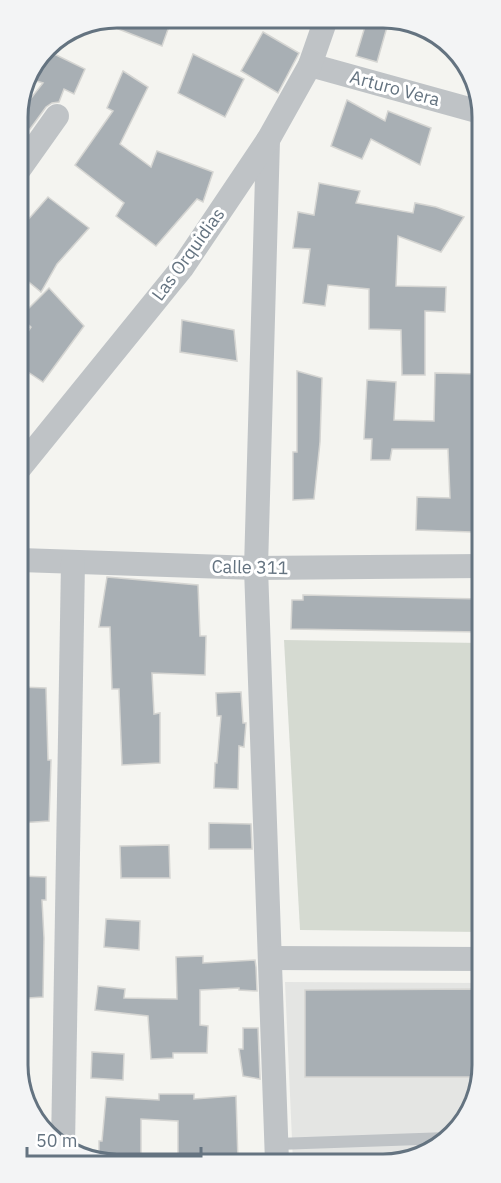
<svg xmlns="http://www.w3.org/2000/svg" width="501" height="1183" viewBox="0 0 501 1183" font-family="'IBM Plex Sans',sans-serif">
<rect width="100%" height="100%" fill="#f4f4f0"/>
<polygon fill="#e4e5e3" points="285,982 482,983 483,1073 459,1131 409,1162 293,1162"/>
<polygon fill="#d5dad1" points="284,640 481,643 482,932 300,930"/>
<g fill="#a8afb4" stroke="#d5d5d2" stroke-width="1.5">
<polygon points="117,18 172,18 162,46 103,23"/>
<polygon points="367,20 389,20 377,62 356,56"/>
<polygon points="263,32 299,53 278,93 241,71"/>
<polygon points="48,51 85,69 74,94 64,89 59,102 52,103 46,107 30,129 18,121 18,115 43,83 33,80"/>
<polygon points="193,54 244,79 225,117 178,93"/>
<polygon points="123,71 148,87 120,144 151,167 157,151 213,172 203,202 197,199 156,246 116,216 124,203 75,165 113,111 107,108"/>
<polygon points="347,100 385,121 388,111 431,128 420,165 371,139 362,159 331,146"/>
<polygon points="319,183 360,191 356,203 413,213 415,203 436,207 464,217 441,252 398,236 396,286 446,287 445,312 425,311 425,375 402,375 401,330 369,329 369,289 328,285 325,306 303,303 310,249 293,248 298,212 314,215"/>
<polygon points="48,197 89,228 57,264 41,292 19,274 19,230"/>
<polygon points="49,288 84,326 43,382 19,366 19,345 31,327 20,317"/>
<polygon points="182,320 234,330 237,361 180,352"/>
<polygon points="297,371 322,378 320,442 314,499 293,500 293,452 297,452"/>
<polygon points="435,373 481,374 481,401 478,401 478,454 481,454 481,495 473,493 472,532 416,530 417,497 450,498 448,449 392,449 390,460 371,460 372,439 364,439 367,380 396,382 394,420 434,421"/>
<polygon points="107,577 198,585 200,636 206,636 205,675 152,673 154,714 160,713 160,763 122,765 119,689 112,689 110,627 99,627"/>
<polygon points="303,595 481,599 481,632 291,629 292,600 303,600"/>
<polygon points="20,687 46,688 48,760 51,760 49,821 20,823"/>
<polygon points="241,692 243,723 246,723 244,747 239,746 238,789 214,788 215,763 217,763 221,716 217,716 216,693"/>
<polygon points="209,823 251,824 252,849 209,849"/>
<polygon points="169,845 170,878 121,878 120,846"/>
<polygon points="21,876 46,877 46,900 42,900 44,938 43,997 28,998 27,984 21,984 21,954 26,954"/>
<polygon points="106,919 140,921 139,950 104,947"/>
<polygon points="203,956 203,963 255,960 256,967 257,991 239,990 239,988 200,990 200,1025 208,1026 207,1053 173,1053 173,1058 151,1059 148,1016 95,1010 98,986 125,989 124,998 177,999 176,957"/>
<polygon points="483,989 483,1073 481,1077 305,1077 305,990"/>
<polygon points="243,1028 258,1028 260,1079 243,1076 239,1049 243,1049"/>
<polygon points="92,1052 124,1054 123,1080 91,1078"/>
<polygon points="159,1094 194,1094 194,1099 236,1096 238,1162 178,1163 178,1121 141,1119 141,1163 99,1163 99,1141 102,1141 106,1097 159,1100"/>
</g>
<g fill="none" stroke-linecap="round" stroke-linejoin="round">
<polyline stroke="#bfc3c6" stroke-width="12" points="277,1144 448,1138"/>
<g stroke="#bfc3c6" stroke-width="24">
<polyline points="310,65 480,112"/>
<polyline points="268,140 256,568 277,1162"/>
<polyline points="18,171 57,116"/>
<polyline points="19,469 182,268 268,140 310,65 326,19"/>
<polyline points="20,560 256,568 481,566"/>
<polyline points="271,958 482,959"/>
<polyline points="63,1146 73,562"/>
</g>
</g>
<g text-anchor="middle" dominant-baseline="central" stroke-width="6" stroke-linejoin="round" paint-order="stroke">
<g font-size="18" fill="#647380" stroke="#fff">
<text transform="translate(395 88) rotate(15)">Arturo Vera</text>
<text transform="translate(188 254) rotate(-54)">Las Orquidias</text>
<text transform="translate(250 567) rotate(1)">Calle 311</text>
</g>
</g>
<path d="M0 0H501V1183H0ZM117 28H383A89 89 0 0 1 472 117V1065A89 89 0 0 1 383 1154H117A89 89 0 0 1 28 1065V117A89 89 0 0 1 117 28Z" fill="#f3f4f5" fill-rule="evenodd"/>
<path fill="none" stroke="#647380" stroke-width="3" d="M117 28H383A89 89 0 0 1 472 117V1065A89 89 0 0 1 383 1154H117A89 89 0 0 1 28 1065V117A89 89 0 0 1 117 28Z"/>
<path d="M27 1147v9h174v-9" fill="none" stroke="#647380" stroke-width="3"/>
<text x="36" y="1147" font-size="18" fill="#647380" stroke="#ffffff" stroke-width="4.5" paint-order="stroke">50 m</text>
</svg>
